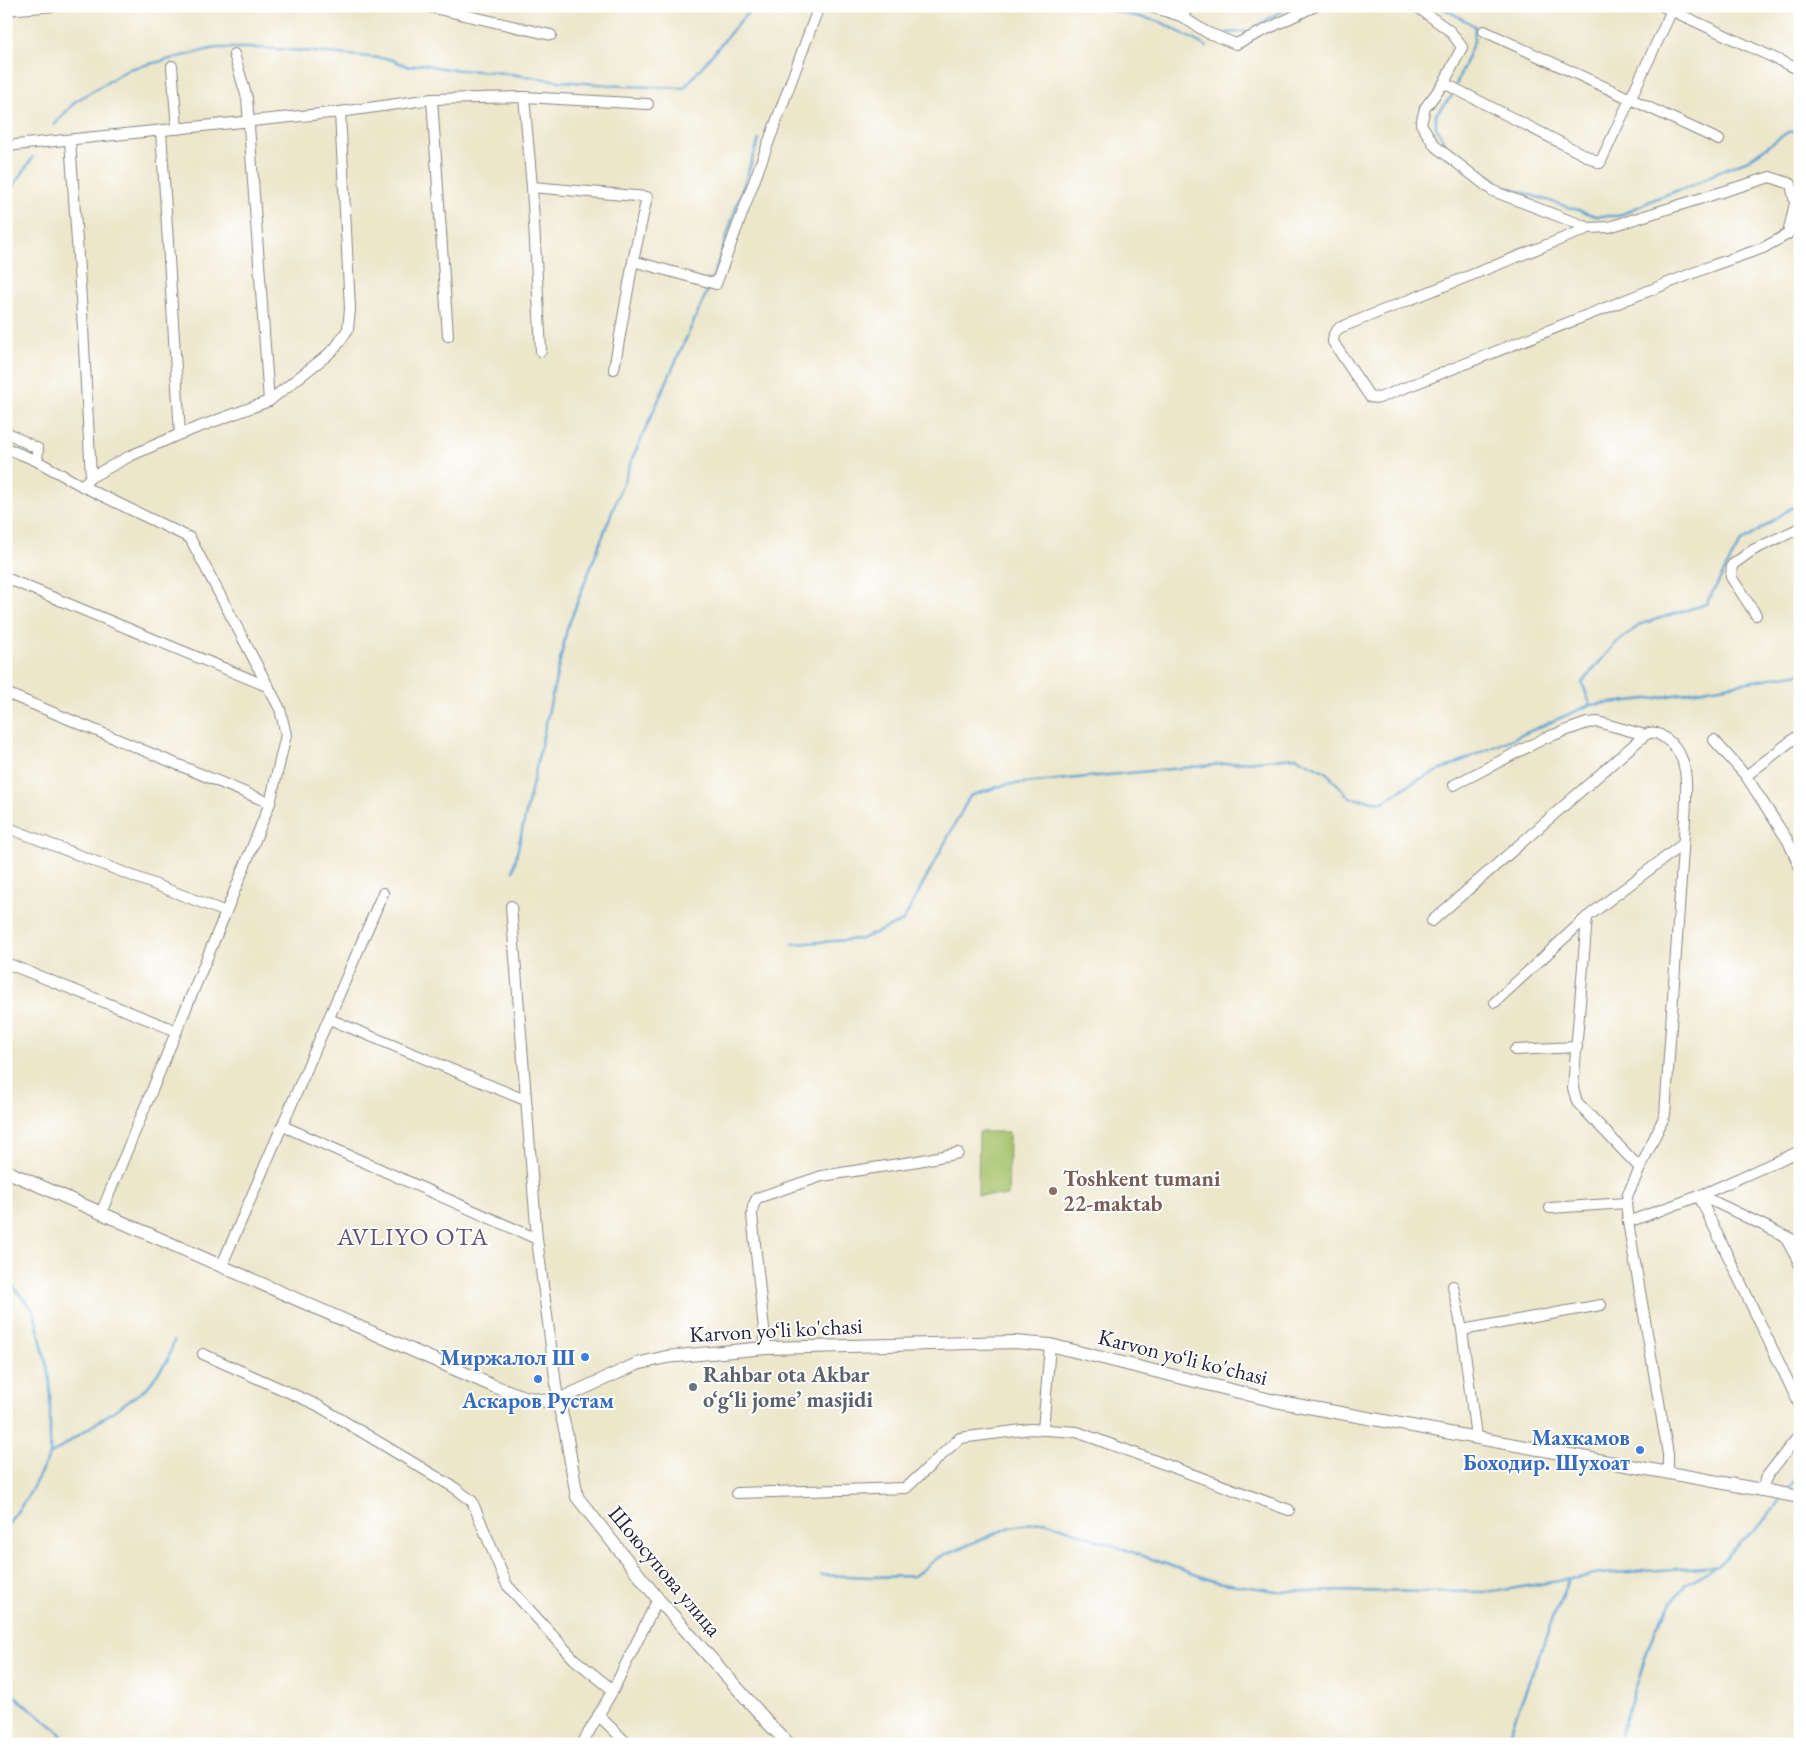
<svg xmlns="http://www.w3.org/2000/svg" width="1806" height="1750" viewBox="0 0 1806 1750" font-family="'EB Garamond',serif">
<rect width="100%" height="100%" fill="#fff"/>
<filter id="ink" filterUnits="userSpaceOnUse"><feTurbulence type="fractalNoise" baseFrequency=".02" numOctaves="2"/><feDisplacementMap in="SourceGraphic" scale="10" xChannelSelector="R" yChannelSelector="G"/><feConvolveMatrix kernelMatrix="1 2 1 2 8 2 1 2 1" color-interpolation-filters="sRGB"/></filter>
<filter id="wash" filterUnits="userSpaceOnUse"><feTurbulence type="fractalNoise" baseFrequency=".0096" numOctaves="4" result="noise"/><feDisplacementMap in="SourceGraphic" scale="20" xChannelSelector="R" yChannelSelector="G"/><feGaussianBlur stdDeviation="1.12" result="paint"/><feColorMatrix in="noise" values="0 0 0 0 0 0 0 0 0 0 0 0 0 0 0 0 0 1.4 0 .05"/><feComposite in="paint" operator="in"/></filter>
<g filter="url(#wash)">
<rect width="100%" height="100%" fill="#ece6ca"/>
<polygon fill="#a5c36a" stroke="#647252" points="979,1132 1009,1132 1008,1196 978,1195"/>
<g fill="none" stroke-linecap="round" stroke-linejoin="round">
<g stroke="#5ba1d1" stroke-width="2.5">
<polyline points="1093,6 1161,22 1207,47"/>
<polyline points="1439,6 1475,26 1474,41 1456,85"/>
<polyline points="1227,33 1249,31 1290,6"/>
<polyline points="1452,96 1436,114 1436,127 1446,145 1503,186 1596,216 1618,216 1657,198 1693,185 1718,172 1748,160 1788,132 1800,131"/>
<polyline points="54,125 76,101 129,69 215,48 262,48 317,52 390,59 409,67 421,64 447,69 495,72 560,81 623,86 684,88 753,6"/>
<polyline points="6,197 33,157"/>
<polyline points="712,280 759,139"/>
<polyline points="1590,704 1582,682 1615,644 1641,624 1706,604 1740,543 1791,508 1800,505"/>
<polyline points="513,871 567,629 633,457 710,285"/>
<polyline points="793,944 861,939 903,921 970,796 1004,785 1296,757 1326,772 1350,798 1383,802 1413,782 1590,705 1657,698 1800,673"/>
<polyline points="6,1279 34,1311 50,1380 50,1455 27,1498 6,1527"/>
<polyline points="50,1455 147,1388 167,1361 174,1341"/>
<polyline points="1787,1491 1800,1473"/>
<polyline points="821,1575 871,1577 914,1576 939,1557 1011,1527 1045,1521 1216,1582 1277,1591 1492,1592 1600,1574 1717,1566 1769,1515 1782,1498"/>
<polyline points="6,1689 57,1730 68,1744"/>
<polyline points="1505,1744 1568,1580"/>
<polyline points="1617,1744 1655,1628 1685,1584 1715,1567"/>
</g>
</g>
</g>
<g filter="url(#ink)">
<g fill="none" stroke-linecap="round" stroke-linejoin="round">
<defs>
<g id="minor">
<polyline points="425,6 551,35"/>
<polyline points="1148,6 1181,16 1206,32 1236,44 1315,6"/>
<polyline points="1416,6 1450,31 1462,47 1444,83 1425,108 1421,124 1435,146 1493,191 1589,228"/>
<polyline points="1662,6 1800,70"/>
<polyline points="6,10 55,6"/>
<polyline points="1181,16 1190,6"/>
<polyline points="1484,31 1719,140"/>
<polyline points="234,54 247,98 269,401"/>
<polyline points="172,66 177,129"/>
<polyline points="1444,83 1600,163 1674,6"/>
<polyline points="524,97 532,187 541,351"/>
<polyline points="432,99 448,336"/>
<polyline points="161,131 180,434"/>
<polyline points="70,140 83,328 91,477"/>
<polyline points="6,146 340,112 432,99 524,97 648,104"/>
<polygon points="1770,177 1791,184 1795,203 1788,234 1763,248 1711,266 1379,398 1370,397 1333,342 1334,334 1339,328 1589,228 1609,227"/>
<polyline points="532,187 647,197 633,261 614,369"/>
<polyline points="633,261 716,284 819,6"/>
<polyline points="6,432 38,449 37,461"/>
<polyline points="6,448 37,461 82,486 190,538 280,709 286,735 270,803 226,912 101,1213"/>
<polyline points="82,486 91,477 130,456 180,434 269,401 325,357 336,347 348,329 350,309 340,112"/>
<polyline points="6,578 269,687"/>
<polyline points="1756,615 1731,577 1732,565 1753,550 1800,528"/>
<polyline points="6,693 270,803"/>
<polyline points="1714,740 1746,776 1788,841 1800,868"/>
<polyline points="1746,776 1800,734"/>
<path d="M1454 785 1545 738 1587 723 1598 722 1645 735C1653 730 1658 733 1666 739 1692 756 1686 792 1685 820L1665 1115 1628 1194 1626 1203 1628 1222 1668 1454V1473"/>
<polyline points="6,827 226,912"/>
<polyline points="511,906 537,1239 558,1400"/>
<polyline points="1587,917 1573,1088 1577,1102 1639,1167"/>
<polyline points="1432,921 1645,735"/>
<polyline points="6,963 177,1031"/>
<polyline points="1495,1002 1587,917 1683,844"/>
<polyline points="329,1019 525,1100"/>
<polyline points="1515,1050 1577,1047"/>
<polyline points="283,1126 537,1239"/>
<polyline points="1699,1196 1800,1406"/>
<polyline points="1699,1196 1717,1203 1800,1243"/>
<polyline points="1550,1208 1626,1203"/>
<polyline points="1628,1222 1699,1196 1800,1151"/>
<polyline points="1785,1237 1800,1265"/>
<polyline points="221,1267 383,893"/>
<polyline points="1453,1286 1462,1330 1476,1437"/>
<polyline points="1462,1330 1601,1305"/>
<polyline points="766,1348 752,1215 753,1206 757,1198 822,1176 918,1161 958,1153"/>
<polyline points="203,1354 317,1405 455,1488 472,1501 507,1585 574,1659 613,1690"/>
<polyline points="1043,1430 1050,1345"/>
<polyline points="1761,1491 1767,1476 1800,1434"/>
<polyline points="737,1493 906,1488 960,1438 1031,1429 1077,1432 1289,1510"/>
<polyline points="598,1715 628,1744"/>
<polyline points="582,1744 613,1690 658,1599"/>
</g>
<g id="tertiary">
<polyline points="6,1171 491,1385 524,1397 546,1401 558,1400 637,1364 666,1357 766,1348 1014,1342 1050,1345 1275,1401 1800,1497"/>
<polyline points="558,1400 566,1433 577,1497 658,1599 771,1726 789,1744"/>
</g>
</defs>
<use href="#minor" stroke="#878482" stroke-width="12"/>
<use href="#tertiary" stroke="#878482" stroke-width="14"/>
<use href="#minor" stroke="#fff" stroke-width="10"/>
<use href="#tertiary" stroke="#fff" stroke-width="12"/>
</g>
</g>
<circle fill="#8d6e63" stroke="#fff" stroke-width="2" cx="1053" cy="1191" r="5"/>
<g fill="#3f7fe0" stroke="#fff" stroke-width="2">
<circle cx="585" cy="1357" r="5"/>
<circle cx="538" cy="1379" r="5"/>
<circle cx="1640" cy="1450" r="5"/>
</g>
<circle fill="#6b7280" stroke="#fff" stroke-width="2" cx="693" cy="1387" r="5"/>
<g text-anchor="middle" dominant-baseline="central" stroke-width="4" stroke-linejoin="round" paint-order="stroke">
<g font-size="22" font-weight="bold" fill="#785e54" stroke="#fff" text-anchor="start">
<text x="1063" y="1178">Toshkent tumani<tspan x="1063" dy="25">22-maktab</tspan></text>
</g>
<g font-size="22" fill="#22223b" stroke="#fff">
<text transform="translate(776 1330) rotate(-3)">Karvon yo‘li ko'chasi</text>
<text transform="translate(1183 1357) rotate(14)">Karvon yo‘li ko'chasi</text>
<text transform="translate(665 1571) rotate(50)">Шоюсупова улица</text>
</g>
<g font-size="22" font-weight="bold" fill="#366cbe" stroke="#fff" text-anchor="end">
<text x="575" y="1357">Миржалол Ш</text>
<text x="538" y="1400" text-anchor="middle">Аскаров Рустам</text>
<text x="1630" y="1437">Махкамов<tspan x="1630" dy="25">Боходир. Шухоат</tspan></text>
</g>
<g font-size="22" font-weight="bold" fill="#5b616d" stroke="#fff" text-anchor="start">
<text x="703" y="1374">Rahbar ota Akbar<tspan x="703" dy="25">o‘g‘li jome’ masjidi</tspan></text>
</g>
<g font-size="25" letter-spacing="1" fill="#615473" stroke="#fff">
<text x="413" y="1236">AVLIYO OTA</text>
</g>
</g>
<rect width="1806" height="1750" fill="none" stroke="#fff" stroke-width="25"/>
</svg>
